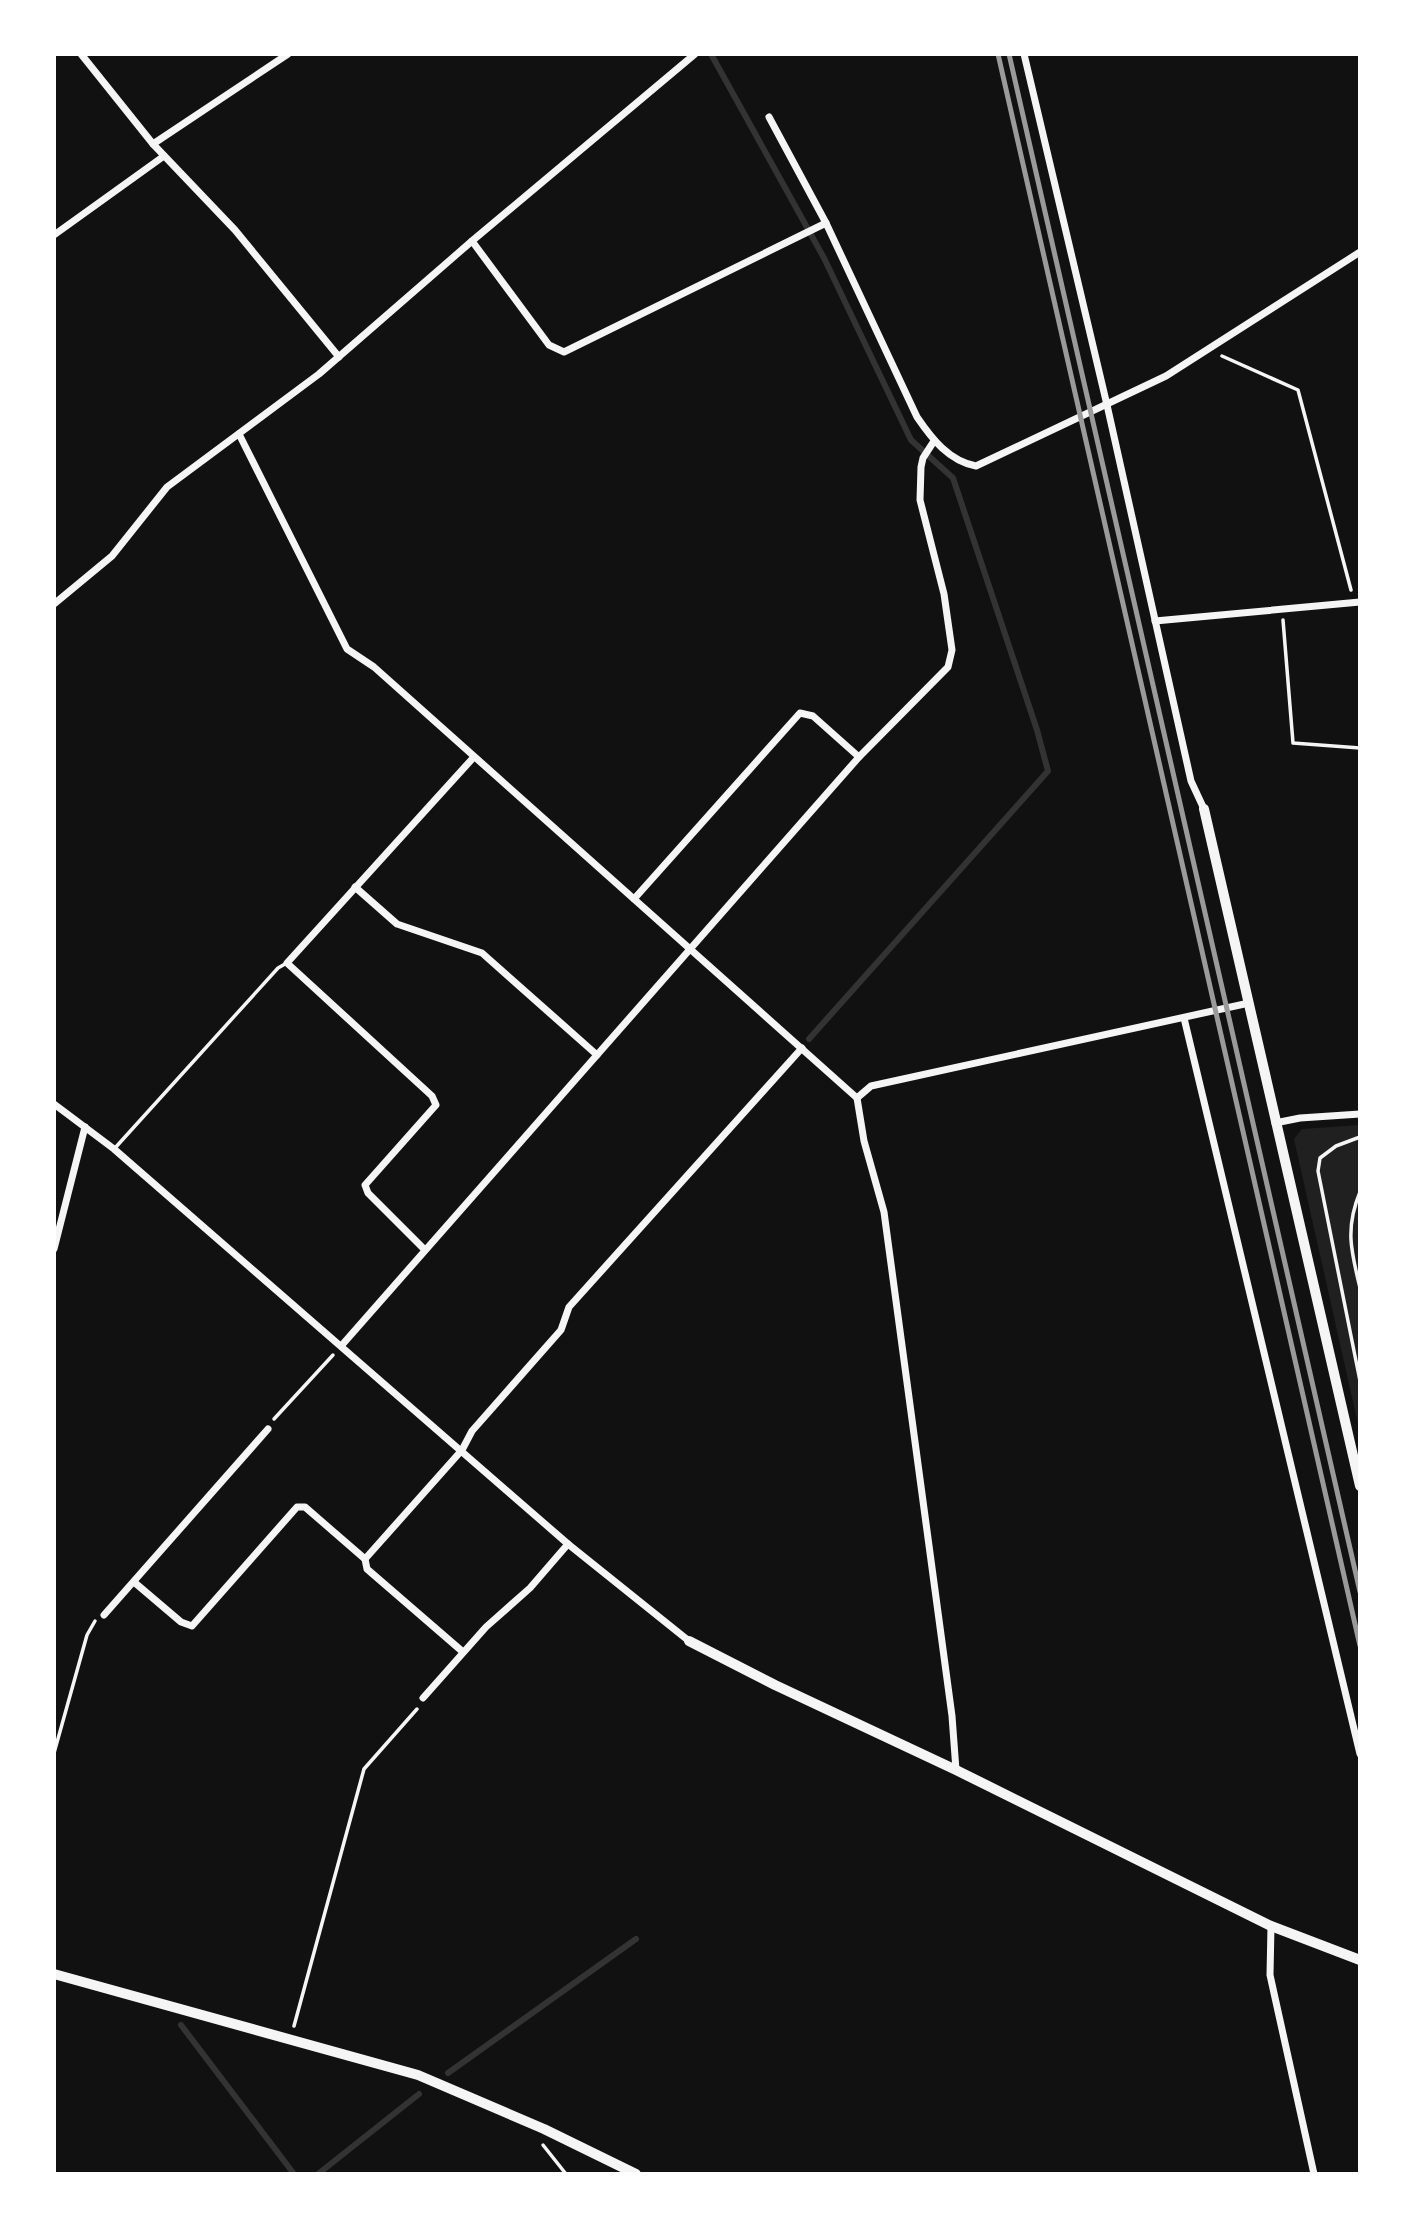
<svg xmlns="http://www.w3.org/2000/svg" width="1414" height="2228" viewBox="0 0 1414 2228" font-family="'IBM Plex Sans',sans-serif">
<rect width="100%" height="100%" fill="#111"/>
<polygon fill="#202020" points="1360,1125 1360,1433 1294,1139 1302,1129"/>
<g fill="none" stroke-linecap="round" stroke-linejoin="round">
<g stroke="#333" stroke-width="6">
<polyline points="711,54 824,258 911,440 953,478 1037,730 1048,771 809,1039"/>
<polyline points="181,2025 294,2174"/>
<polyline points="448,2073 636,1939"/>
<polyline points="318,2174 419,2094"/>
</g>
<g stroke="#f5f5f5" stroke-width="3.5">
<polyline points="1222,356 1298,390 1351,590"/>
<polyline points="1283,620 1293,743 1360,748"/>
<polyline points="1360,1137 1336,1146 1320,1158 1318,1171 1360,1381"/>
<path d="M1360 1192C1345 1228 1351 1251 1360 1288"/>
<polyline points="274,1419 333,1355"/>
<polyline points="54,1753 87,1635 95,1621"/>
<polyline points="294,2026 364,1769 417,1709"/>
<polyline points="543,2145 566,2174"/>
</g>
<polyline stroke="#f5f5f5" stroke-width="3.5" points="115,1148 278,968 285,964"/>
<g stroke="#f5f5f5" stroke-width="7">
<polyline points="81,54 153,144 235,230 339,357"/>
<polyline points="1024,54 1107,405 1191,781 1204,809"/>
<polyline points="769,117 826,223"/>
<polyline points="153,144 288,54"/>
<polyline points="54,235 164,156"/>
<path d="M472 241 549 345 564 352 826 223 917 417C932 439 949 461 976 466L1166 376 1360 252"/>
<polyline points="239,434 347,649 374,667 857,1098 864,1141 884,1212 952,1716 956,1770"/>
<polyline points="54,604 112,556 167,487 319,374 472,241 695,54"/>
<polyline points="1155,621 1360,602"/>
<polyline points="355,887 397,924 482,953 597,1055"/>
<polyline points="634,899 800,713 813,716 859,757"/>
<polyline points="1184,1018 1360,1754"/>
<polyline points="857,1098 871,1086 1249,1003"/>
<polyline points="54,1104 114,1149 568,1544 689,1641"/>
<polyline points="1275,1123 1300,1118 1360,1114"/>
<polyline points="54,1249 85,1127"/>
<polyline points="424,1249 368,1193 365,1185 436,1105 432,1096 287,963 473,758"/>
<polyline points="342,1345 859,757 948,667 952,650 944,594 920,500 921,467 923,458 934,441"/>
<polyline points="134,1582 181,1622 192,1626 297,1507 305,1507 365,1559"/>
<polyline points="104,1615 268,1429"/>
<polyline points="463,1652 367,1569 365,1559 462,1450 472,1431 561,1330 569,1307 802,1048"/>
<polyline points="423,1698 486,1627 530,1588 568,1544"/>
<polyline points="1271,1926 1270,1975 1314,2174"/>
</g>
<g stroke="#f5f5f5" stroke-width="10">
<polyline points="1204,809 1360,1486"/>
<polyline points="689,1641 775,1685 956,1770 1271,1926 1360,1960"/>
<polyline points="54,1974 418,2075 544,2129 636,2174"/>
</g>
<g stroke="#9a9a9a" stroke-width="5">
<polyline points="998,54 1360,1646"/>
<polyline points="1009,54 1360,1592"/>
</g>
</g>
<rect width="1414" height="2228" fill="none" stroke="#ffffff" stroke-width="112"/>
</svg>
